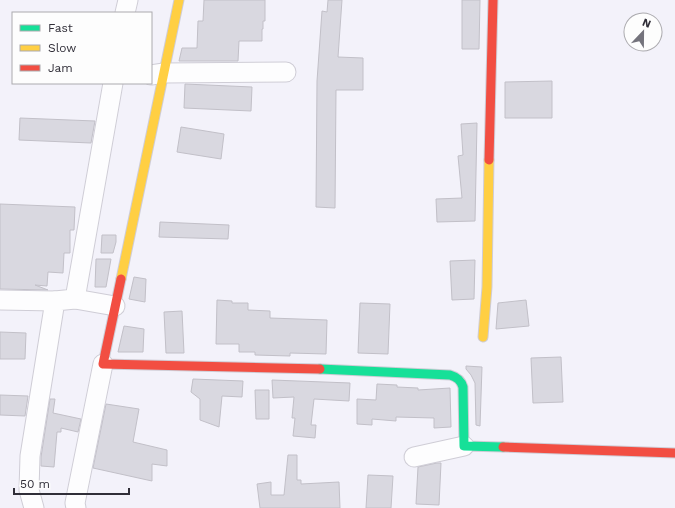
<svg xmlns="http://www.w3.org/2000/svg" width="675" height="508" viewBox="0 0 675 508" font-family="'Work Sans',sans-serif">
<rect width="100%" height="100%" fill="#f3f2fa"/>
<g fill="#d9d8e0" stroke="#c2c0c8">
<polygon points="204,0 265,0 265,21 263,21 263,29 262,29 262,41 239,41 238,61 179,61 182,48 197,48 198,21 203,21"/>
<polygon points="328,0 342,0 338,57 363,58 363,90 336,90 335,208 316,207 317,81 322,11 327,12"/>
<polygon points="462,0 480,0 479,49 462,49"/>
<polygon points="552,81 552,118 505,118 505,82"/>
<polygon points="185,84 252,87 251,111 184,108"/>
<polygon points="20,118 95,121 91,143 19,140"/>
<polygon points="477,123 475,221 437,222 436,199 462,198 458,156 463,155 461,124"/>
<polygon points="181,127 224,134 221,159 177,152"/>
<polygon points="0,204 75,207 74,230 70,230 70,253 64,253 63,273 48,272 47,286 35,285 48,290 0,289"/>
<polygon points="160,222 229,225 228,239 159,237"/>
<polygon points="102,235 116,235 116,242 113,253 101,253"/>
<polygon points="96,259 111,259 106,287 95,287"/>
<polygon points="475,260 474,299 452,300 450,261"/>
<polygon points="134,277 146,279 145,302 129,299"/>
<polygon points="217,300 232,301 232,303 248,303 248,310 270,311 270,318 327,320 326,354 290,353 290,356 255,355 255,352 239,352 239,344 216,344"/>
<polygon points="526,300 529,326 496,329 498,303"/>
<polygon points="360,303 390,304 388,354 358,353"/>
<polygon points="182,311 184,353 166,353 164,312"/>
<polygon points="124,326 144,329 143,352 118,352"/>
<polygon points="0,332 26,333 25,359 0,359"/>
<polygon points="561,357 563,402 533,403 531,358"/>
<polygon points="466,366 482,367 480,426 476,425 475,383 471,375 466,369"/>
<polygon points="193,379 243,381 242,397 222,396 219,427 200,420 200,399 191,392"/>
<polygon points="272,380 350,383 349,401 314,399 311,425 316,425 315,438 293,436 295,418 292,418 294,397 273,398"/>
<polygon points="377,384 397,385 397,387 418,388 418,390 450,388 451,427 434,428 434,418 396,417 396,421 372,419 372,425 357,424 357,399 376,400"/>
<polygon points="255,390 269,390 269,419 256,419"/>
<polygon points="0,395 28,396 25,416 0,415"/>
<polygon points="50,399 55,399 53,413 81,419 78,432 61,428 61,432 57,432 54,467 41,466 41,457"/>
<polygon points="106,404 139,409 133,442 167,450 167,466 152,464 152,481 93,468"/>
<polygon points="288,455 297,455 297,480 301,480 301,484 339,482 340,508 260,508 257,484 271,482 271,495 284,495"/>
<polygon points="437,463 441,463 439,505 416,504 418,467"/>
<polygon points="368,475 393,476 391,508 366,508"/>
</g>
<g fill="none" stroke-linecap="round" stroke-linejoin="round">
<defs>
<g id="street">
<polyline points="125,13 128,0"/>
<polyline points="151,75 164,73 286,72"/>
<polyline points="75,299 115,306"/>
<polyline points="0,300 55,301"/>
<polyline points="414,457 464,446"/>
<polyline points="34,508 29,490 30,456 55,301 75,299 113,83"/>
<polyline points="76,508 75,503 103,364"/>
</g>
<path id="fast" d="M320 369 450 375C457 377 461 380 463 387L464 446 503 447"/>
<g id="slow">
<polyline points="121,279 179,0"/>
<polyline points="483,337 487,287 489,160"/>
</g>
<g id="jam">
<polyline points="489,160 493,0"/>
<polyline points="121,279 103,364 320,369"/>
<polyline points="503,447 675,453"/>
</g>
</defs>
<use href="#street" stroke="#cfcdd6" stroke-width="21"/>
<use href="#fast" stroke="#cfcdd6" stroke-width="11"/>
<use href="#slow" stroke="#cfcdd6" stroke-width="11"/>
<use href="#jam" stroke="#cfcdd6" stroke-width="11"/>
<use href="#street" stroke="#fdfdfe" stroke-width="19"/>
<use href="#fast" stroke="#16e098" stroke-width="9"/>
<use href="#slow" stroke="#ffcf43" stroke-width="9"/>
<use href="#jam" stroke="#f24e42" stroke-width="9"/>
</g>
<rect x="12" y="12" width="140" height="72" fill="#fdfdfd" stroke="#abaaae"/>
<rect x="20" y="25" width="20" height="6" fill="#16e098" stroke="#abaaae"/>
<text x="48" y="32" font-size="12" fill="#302e38">Fast</text>
<rect x="20" y="45" width="20" height="6" fill="#ffcf43" stroke="#abaaae"/>
<text x="48" y="52" font-size="12" fill="#302e38">Slow</text>
<rect x="20" y="65" width="20" height="6" fill="#f24e42" stroke="#abaaae"/>
<text x="48" y="72" font-size="12" fill="#302e38">Jam</text>
<g transform="translate(643 32) rotate(22)"><circle r="19" fill="#fdfdfd" stroke="#abaaae"/>
<path d="M0-3L7 15L0 10L-7 15Z" fill="#74737c"/>
<text y="-6" font-size="11" font-weight="bold" text-anchor="middle" fill="#302e38">N</text>
</g>
<path d="M14 488v6h115v-6" fill="none" stroke="#302e38" stroke-width="2"/>
<text x="20" y="488" font-size="12" fill="#302e38" stroke="#fdfdfd" stroke-width="3" paint-order="stroke">50 m</text>
</svg>
